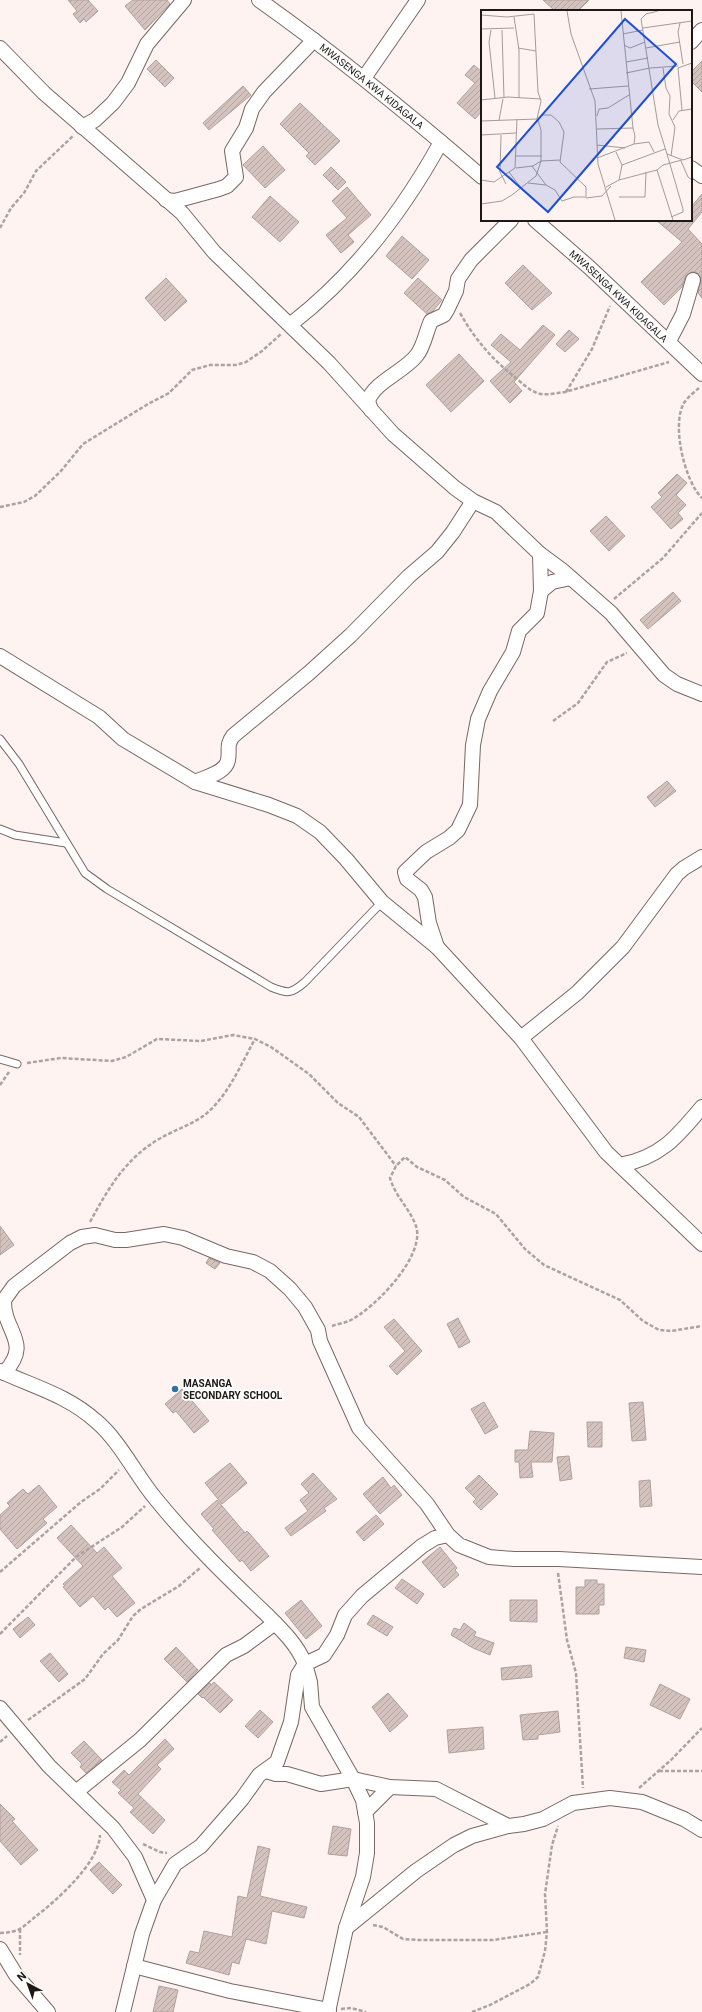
<svg xmlns="http://www.w3.org/2000/svg" width="702" height="2012" viewBox="0 0 702 2012" font-family="Roboto,sans-serif">
<defs>
<pattern id="building-hatch" width="6" height="6" patternUnits="userSpaceOnUse"><rect width="6" height="6" fill="#d3c2bd"/><path d="M-1 1l2-2M0 6l6-6M5 7l2-2" fill="none" stroke="#b5a6a2"/></pattern>
</defs>
<rect width="100%" height="100%" fill="#fef3f0"/>
<g fill="url(#building-hatch)" stroke="#b1a09c">
<polygon points="68,0 88,0 98,11 86,22 84,19 80,23 73,14 77,11"/>
<polygon points="133,0 167,0 170,4 145,30 125,6"/>
<polygon points="543,0 589,0 578,11 555,11"/>
<polygon points="156,60 174,78 165,87 147,69"/>
<polygon points="702,61 702,92 691,81 691,72"/>
<polygon points="474,65 482,72 482,111 475,119 457,103 475,83 465,75"/>
<polygon points="243,86 251,95 209,130 203,123"/>
<polygon points="300,103 340,141 315,165 306,156 309,153 280,124"/>
<polygon points="263,146 285,170 265,188 243,165"/>
<polygon points="331,167 346,182 338,190 323,175"/>
<polygon points="347,187 371,215 348,235 354,242 341,253 326,235 347,218 332,201"/>
<polygon points="702,194 702,212 688,229 702,244 702,298 698,293 701,278 696,272 691,272 685,277 682,287 664,305 641,282 682,242 656,220 691,220 691,207"/>
<polygon points="270,196 299,222 280,242 252,217"/>
<polygon points="402,236 429,260 412,279 386,256"/>
<polygon points="523,265 552,293 532,310 505,283"/>
<polygon points="166,278 187,301 165,321 145,298"/>
<polygon points="418,278 442,300 433,311 427,314 404,293"/>
<polygon points="543,325 555,335 514,382 522,391 510,403 490,381 511,362 491,345 501,334 520,350"/>
<polygon points="569,330 579,339 565,352 556,344"/>
<polygon points="459,354 484,381 451,412 426,385"/>
<polygon points="677,474 687,483 676,495 686,505 678,513 683,519 671,529 651,507 662,497 658,493"/>
<polygon points="606,516 625,536 609,551 590,531"/>
<polygon points="673,592 681,601 648,629 640,620"/>
<polygon points="667,781 676,791 655,807 647,797"/>
<polygon points="0,1226 14,1245 0,1255"/>
<polygon points="209,1258 220,1263 215,1269 206,1263"/>
<polygon points="458,1318 470,1342 459,1348 447,1324"/>
<polygon points="394,1319 422,1351 397,1375 389,1366 405,1351 384,1327"/>
<polygon points="182,1389 209,1421 194,1433 176,1411 173,1413 165,1404"/>
<polygon points="484,1402 498,1427 485,1434 471,1409"/>
<polygon points="643,1402 646,1440 632,1441 629,1403"/>
<polygon points="587,1422 602,1422 602,1447 588,1447"/>
<polygon points="530,1431 554,1433 552,1462 531,1462 533,1477 520,1478 519,1462 515,1462 515,1450 528,1450"/>
<polygon points="569,1456 572,1479 560,1481 557,1457"/>
<polygon points="230,1463 247,1483 222,1504 205,1483"/>
<polygon points="313,1473 337,1499 324,1508 326,1511 291,1536 285,1528 308,1511 300,1500 309,1493 301,1484"/>
<polygon points="479,1475 498,1494 481,1510 473,1502 476,1499 465,1488"/>
<polygon points="383,1477 391,1488 394,1485 402,1495 380,1514 363,1494"/>
<polygon points="650,1480 652,1506 640,1507 639,1481"/>
<polygon points="39,1485 57,1507 43,1519 47,1523 17,1549 0,1529 0,1515 10,1506 7,1503 23,1489 28,1494"/>
<polygon points="217,1500 245,1533 247,1531 249,1533 269,1556 251,1571 242,1560 240,1562 212,1530 214,1529 201,1514"/>
<polygon points="376,1515 384,1524 364,1541 356,1532"/>
<polygon points="71,1525 97,1553 104,1547 122,1568 112,1576 135,1603 117,1617 108,1607 105,1610 93,1596 80,1607 63,1587 65,1586 63,1584 83,1566 57,1538"/>
<polygon points="440,1547 457,1568 455,1570 459,1575 444,1588 422,1562"/>
<polygon points="402,1579 424,1594 417,1604 395,1588"/>
<polygon points="585,1580 597,1580 597,1584 604,1584 604,1605 599,1605 599,1614 576,1614 576,1587 585,1587"/>
<polygon points="301,1600 322,1626 306,1639 285,1613"/>
<polygon points="510,1600 537,1600 537,1622 510,1621"/>
<polygon points="373,1615 393,1627 387,1636 367,1624"/>
<polygon points="28,1617 35,1625 20,1638 13,1629"/>
<polygon points="464,1623 476,1632 474,1636 494,1643 490,1655 473,1648 451,1635 454,1628 460,1630"/>
<polygon points="176,1647 198,1670 187,1682 164,1659"/>
<polygon points="626,1647 646,1650 644,1662 624,1658"/>
<polygon points="50,1653 68,1674 59,1682 40,1661"/>
<polygon points="531,1665 532,1677 502,1680 501,1668"/>
<polygon points="214,1682 233,1700 220,1713 203,1697 202,1698 198,1694 210,1683 211,1685"/>
<polygon points="660,1684 690,1699 680,1719 650,1705"/>
<polygon points="388,1693 408,1716 390,1732 372,1707"/>
<polygon points="260,1710 273,1722 258,1738 245,1726"/>
<polygon points="558,1711 560,1732 538,1735 538,1739 523,1740 520,1715"/>
<polygon points="483,1727 484,1749 449,1753 447,1730"/>
<polygon points="165,1739 174,1749 157,1765 161,1769 138,1794 165,1820 153,1834 130,1812 134,1808 118,1793 121,1790 112,1782 124,1770 129,1775"/>
<polygon points="84,1741 102,1760 86,1773 80,1767 82,1764 71,1753"/>
<polygon points="0,1804 15,1819 12,1821 38,1850 21,1865 0,1841"/>
<polygon points="333,1826 351,1829 347,1856 328,1854"/>
<polygon points="258,1846 270,1849 260,1896 307,1907 304,1918 272,1911 266,1944 246,1939 239,1964 232,1962 229,1975 186,1963 190,1951 199,1953 204,1931 232,1937 238,1896 247,1898"/>
<polygon points="99,1862 122,1885 113,1894 90,1870"/>
<polygon points="159,1986 178,1990 173,2012 153,2012"/>
</g>
<g fill="none" stroke-linecap="round" stroke-linejoin="round">
<defs>
<g id="service">
<path d="M0 739 19 764 85 873 107 889 271 987C288 994 291 994 305 982L382 902"/>
<polyline points="0,829 15,835 66,843"/>
<polyline points="0,1059 17,1064"/>
</g>
<g id="minor">
<path id="s1" d="M259 0C337 55 410 115 482 177"/>
<polyline points="691,42 702,30"/>
<polyline points="0,48 44,93 182,213 214,252 329,363 393,434 455,488 473,501 496,512 540,554 563,571 611,613 664,675 677,684 702,694"/>
<polyline points="364,78 418,0"/>
<polyline points="82,127 95,120 113,103 128,83 147,44 184,0"/>
<polyline points="691,168 702,176"/>
<polyline points="166,200 175,201 219,189 227,186 236,177 232,151 246,128 252,109 264,92 314,40"/>
<path id="s2" d="M535 220 590 268 702 374"/>
<path d="M291 324C353 276 403 211 441 142"/>
<polyline points="669,341 683,314 693,280"/>
<path d="M371 410 368 401C374 382 404 372 417 355 424 346 426 332 431 321L444 315 447 310 456 291 458 279 471 260 511 220"/>
<polyline points="541,591 552,582 571,578"/>
<polyline points="0,656 99,717 123,739 195,782 269,805 297,816 320,832 346,859 382,902 437,947 521,1038 606,1152 702,1244"/>
<path d="M195 782C205 777 226 773 228 760 230 750 226 745 233 736L309 673 351 635 409 576 437 552 453 532 473 501"/>
<polyline points="437,947 429,923 425,897 421,890 407,879 405,872 426,852 449,838 458,830 470,805 473,745 478,719 490,691 513,652 519,631 537,613 541,591 540,554"/>
<polyline points="521,1038 577,993 623,947 677,874 684,868 702,857"/>
<path d="M620 1165C660 1158 677 1137 702 1107"/>
<path d="M0 1371C34 1387 67 1395 96 1421 119 1440 136 1475 155 1498 189 1540 227 1577 266 1614 281 1629 297 1644 305 1664L298 1675 291 1722 277 1762 259 1775 242 1799 201 1846 175 1864 154 1900"/>
<path d="M4 1373C33 1342 3 1332 4 1300L14 1286 70 1243 82 1237 95 1235 115 1240H126L164 1234 183 1238 226 1256 253 1262 270 1271 290 1289 305 1307 318 1330 320 1341 359 1428 427 1504 448 1535 459 1545 489 1557 514 1559H559L702 1567"/>
<polyline points="0,1708 49,1766 113,1828 135,1857 154,1900 142,1934 123,2012"/>
<polyline points="266,1771 276,1774 287,1774 321,1784 353,1779 390,1787 436,1789 508,1826 524,1824 543,1819 573,1803 610,1798 642,1802 684,1819 702,1830"/>
<polyline points="76,1792 140,1740 226,1655 244,1646 275,1623"/>
<polyline points="365,1812 390,1787"/>
<polyline points="346,1928 416,1871 454,1845 472,1836 508,1826"/>
<polyline points="0,1949 16,1975 48,2012"/>
<polyline points="134,1966 230,1991 329,2010"/>
<polyline points="328,2012 346,1928 363,1877 367,1853 367,1823 363,1800 353,1779 312,1707 310,1682 305,1664 324,1655 337,1635 345,1615 362,1596 422,1546 435,1538 448,1535"/>
</g>
</defs>
<use href="#service" stroke="#776864" stroke-width="9"/>
<use href="#minor" stroke="#776864" stroke-width="16"/>
<g stroke="#aca3a1" stroke-width="2.5" stroke-dasharray="4 2" stroke-linecap="butt">
<polyline points="0,228 11,208 24,193 36,171 73,136"/>
<path d="M460 313C476 341 492 359 517 379 523 384 529 390 537 393 546 396 556 393 565 392L669 362"/>
<path d="M699 388C694 392 687 398 684 403 671 425 685 482 702 498"/>
<polyline points="566,392 592,349 610,306"/>
<polyline points="0,507 24,502 35,496 61,471 83,444 148,404 169,393 192,370 210,365 236,365 246,362 262,351 281,334"/>
<polyline points="614,599 663,558 702,513"/>
<polyline points="553,721 578,703 607,662 627,653"/>
<polyline points="27,1063 61,1058 112,1061 126,1057 157,1039 201,1041 233,1035 255,1039 271,1047 309,1074 338,1103 359,1117 396,1166"/>
<polyline points="0,1085 9,1072"/>
<path d="M90 1222C108 1189 125 1159 159 1139 174 1130 194 1124 207 1113 229 1094 241 1064 255 1039"/>
<path d="M332 1326C337 1324 344 1323 349 1321 374 1309 426 1256 416 1226 410 1209 395 1196 390 1178L396 1166 405 1157 417 1167 445 1180 464 1197 496 1214 525 1249 544 1265 620 1300 643 1321 659 1330 671 1331 702 1326"/>
<polyline points="0,1572 81,1502 100,1489 119,1470"/>
<polyline points="558,1573 567,1640 576,1673 583,1788"/>
<polyline points="0,1634 76,1557 122,1527 145,1506"/>
<polyline points="28,1720 85,1679 103,1654 118,1640 133,1616 141,1609 179,1586 200,1568"/>
<polyline points="0,1742 7,1736"/>
<polyline points="659,1771 702,1771"/>
<polyline points="639,1788 671,1760 702,1728"/>
<polyline points="143,1844 160,1852 167,1853"/>
<polyline points="373,1925 383,1927 403,1939 418,1940 493,1940 547,1932"/>
<polyline points="20,1929 20,1955"/>
<path d="M0 1933C6 1933 12 1932 18 1930 24 1927 30 1921 35 1917 56 1901 99 1863 100 1835"/>
<polyline points="341,2009 351,2008 366,2012"/>
<polyline points="472,2012 490,2005 530,1984 538,1977 545,1951 547,1932 545,1894 552,1845 558,1826"/>
</g>
<use href="#service" stroke="#fff" stroke-width="7"/>
<use href="#minor" stroke="#fff" stroke-width="14"/>
</g>
<circle fill="#2e73a8" stroke="#fff" stroke-width="1.5" cx="175" cy="1389" r="4"/>
<g text-anchor="middle" dominant-baseline="central" stroke-width="3.5" stroke-linejoin="round" paint-order="stroke">
<g font-size="10" fill="#1e1817" stroke="#fff">
<text stroke="none"><textPath href="#s1" startOffset="142">MWASENGA KWA KIDAGALA</textPath></text>
<text stroke="none"><textPath href="#s2" startOffset="113">MWASENGA KWA KIDAGALA</textPath></text>
</g>
<g font-size="10" font-weight="bold" fill="#1e1817" stroke="#fff" text-anchor="start">
<text x="183" y="1383">MASANGA<tspan x="183" dy="12">SECONDARY SCHOOL</tspan></text>
</g>
</g>
<g transform="translate(481 10)">
<rect width="211" height="211" fill="#fef3f0"/>
<path fill="none" stroke="#a49b99" stroke-width="1" d="M86 1 90 24 114 91 117 154 134 210M140 1 152 118M177 1 165 4 160 9 177 115 186 144 202 150 211 147M0 5 26 7 53 4 57 82 60 91 56 109 0 111M33 7 38 40V88M211 11V27M199 13 197 22 202 54M162 18 211 11M0 19 33 18M10 20 8 32 14 88M21 20 23 88M142 24 162 20M143 35 149 38 164 32M37 38 55 41M165 38 199 32M145 52 167 48M169 58 197 56M182 58 185 78 189 86 188 104 194 117 190 146M145 63 169 58M108 79 147 76M0 90 27 87 60 89M201 100 197 58 211 53M116 106 118 99 127 98 148 85M18 110 22 89M192 110 198 101 211 99M116 119 152 118 154 126 153 134 116 148M0 125 35 123M20 125 19 162 25 174M153 134 168 132 173 142M116 135 144 138M135 142 141 155M186 144 202 199V202L190 207M35 146H61M200 151 207 167 211 170M51 156 65 175 74 180 81 191 93 187H105V177L79 152 83 122 78 112 70 105H61L57 110M35 158 52 156 60 151V120L57 110M28 162 40 178M0 170 13 172 34 158 36 109M138 170 176 160M47 173 65 175M125 177 138 170 141 155 184 139M138 187H164L165 162M105 188 121 186 130 176M0 194 21 191 31 185 55 166 60 151 79 150M192 210 176 160 182 155 201 150"/>
<path fill="#1d4ed8" fill-opacity="0.15" stroke="#1d4ed8" stroke-width="2" d="M144 9 195 54 67 202 16 157Z"/>
<rect width="211" height="211" fill="none" stroke="#1e1817" stroke-width="2"/>
</g>
<g transform="translate(28 1984) rotate(319)" stroke="#ffffff" stroke-width="3" paint-order="stroke">
<path d="M0-3L7 15L0 10L-7 15Z" fill="#1e1817"/>
<text y="-6" font-size="11" font-weight="bold" text-anchor="middle" fill="#1e1817">N</text>
</g>
</svg>
